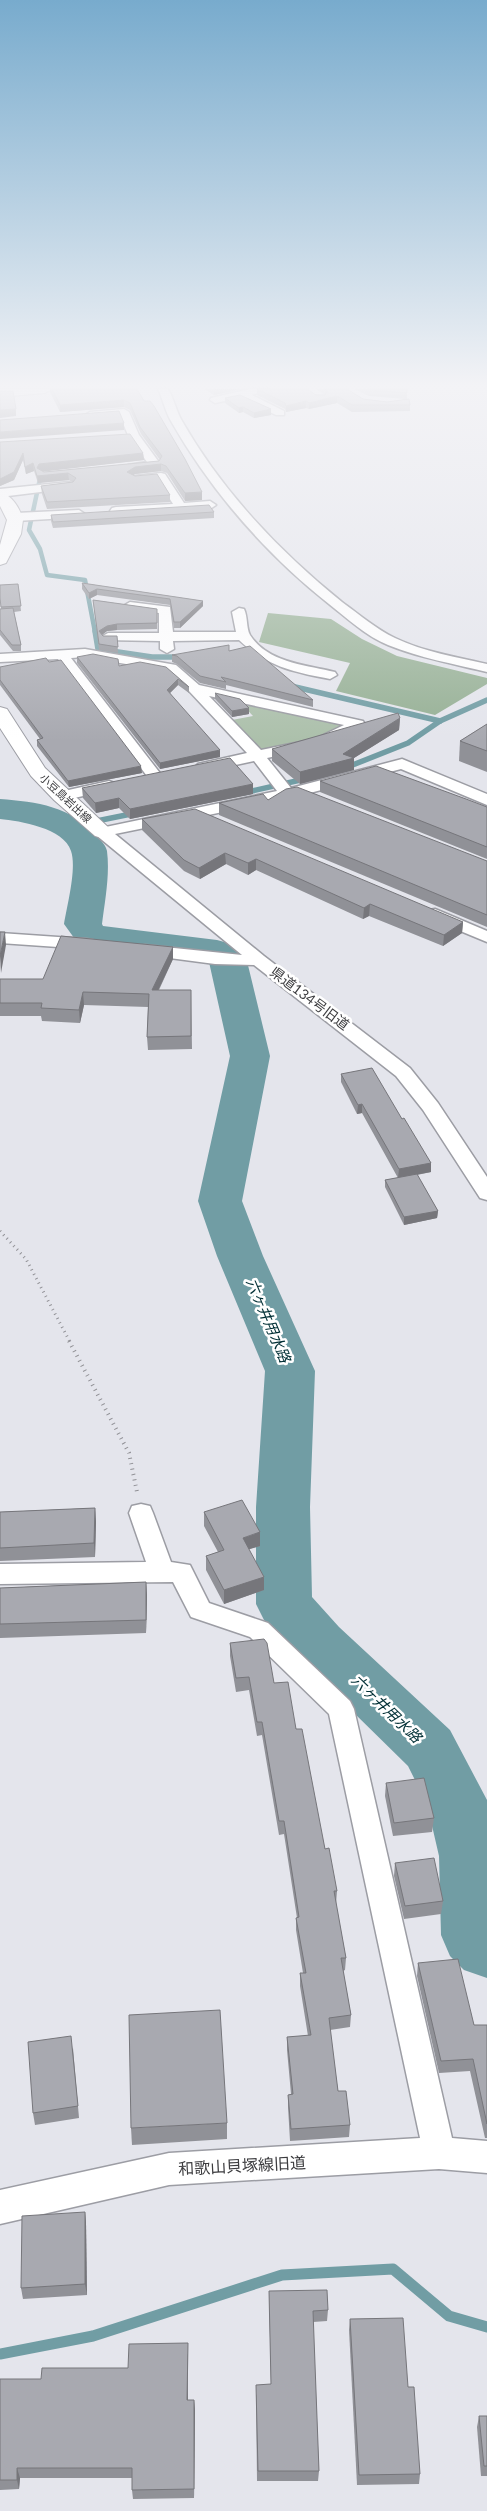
<svg xmlns="http://www.w3.org/2000/svg" width="487" height="2511" viewBox="0 0 487 2511" font-family="Lato,'Noto Sans JP',sans-serif">
<rect width="100%" height="100%" fill="#e4e5ec"/>
<path fill="#acc0ab" d="M237 699 344 724V727C329 734 273 757 258 750 251 746 238 727 232 720L253 716Z"/>
<polygon fill="#96b095" points="268,613 331,619 362,639 397,656 487,678 487,684 435,715 336,691 350,663 259,642"/>
<g fill="none" stroke-linecap="round" stroke-linejoin="round">
<polyline stroke="#719da4" stroke-width="4.5" points="41,474 29,530 40,549 47,575 85,580 95,632"/>
<g stroke="#719da4" stroke-width="5.5">
<polyline points="95,631 98,649 152,657 180,657"/>
<polyline points="291,686 440,721"/>
<polyline points="345,768 408,743 440,721 487,700"/>
<polyline points="243,793 305,779"/>
<polyline points="67,827 136,813"/>
</g>
<polyline stroke="#719da4" stroke-width="11" points="0,2354 93,2336 282,2275 393,2269 449,2316 487,2327"/>
<path fill="#719da4" fill-rule="evenodd" d="M0 799C37 802 71 806 97 836 101 840 106 846 107 851 110 875 105 900 102 924L103 926 217 940C230 943 238 946 246 957L270 1056 242 1201 263 1256 315 1371 310 1507 312 1597 339 1627 450 1730 487 1800V1978L464 1970 450 1956 441 1935 439 1856 427 1804 408 1766 299 1659 264 1620 256 1604V1507L265 1371 217 1256 198 1201 230 1056 209 962 110 950 77 942 64 924C67 906 77 868 71 851 64 828 20 821 0 819Z"/>
<defs>
<g id="street">
<path d="M158 389H168C174 399 176 411 182 421 222 491 280 552 342 602 360 615 376 629 395 638 424 652 457 657 487 664V672C454 664 420 658 388 645 366 636 348 619 329 604 266 554 211 491 171 421 165 411 163 399 158 389Z"/>
<polygon points="250,389 270,389 252,395 284,411 284,415 276,415 240,398 215,403 210,400 211,398"/>
<polygon points="124,409 129,412 139,435 161,465 159,467 128,469 128,465 147,462 128,435 120,416 90,418 85,415 90,412"/>
<polygon points="161,473 165,474 184,503 210,501 216,505 210,509 112,514 110,511 112,508 116,507 173,504 158,480 135,482 129,479 135,476"/>
<polygon points="69,482 75,486 73,488 0,497 0,489"/>
<polygon points="79,510 85,514 83,517 16,521 10,517 16,513"/>
<path d="M130 602 170 607 173 632H236L232 612 239 608 244 609C248 617 246 628 250 635 268 663 307 665 335 672L337 675 330 679C293 672 268 667 239 640L173 641 174 649 167 653 160 649V641L103 640 101 637 108 633H159V613L125 609 123 606Z"/>
<path d="M85 649 176 665 199 685 363 721 365 724 363 727 324 746 267 758 291 788 402 759 487 794V805L401 769 287 799 115 834 264 956 410 1068 438 1103 487 1177V1200L480 1198 423 1110 396 1076 254 965 215 964 139 954 136 950 139 946 145 945 242 955 96 835 94 832 96 829 277 791 254 761 203 772 198 770 195 767 198 764 247 753 189 691 167 671 85 657 71 658 163 777 155 782 150 780 58 659 0 662V654ZM209 696 344 725 315 739 261 750Z"/>
<polygon points="109,781 114,783 117,786 114,789 61,801 53,796 55,793"/>
<polygon points="435,909 487,931 487,942 429,918 426,914 429,910"/>
<polygon points="0,933 87,939 93,940 96,944 93,948 87,949 0,943"/>
<polygon points="141,1504 150,1506 153,1513 171,1562 190,1565 209,1603 268,1623 350,1701 354,1709 452,2138 487,2141 487,2173 439,2169 169,2185 0,2224 0,2190 169,2153 420,2138 329,1714 250,1637 191,1617 173,1582 0,1584 0,1564 146,1562 129,1513 132,1506"/>
</g>
<g id="secondary">
<polygon points="0,389 52,389 45,393 0,397"/>
<path d="M0 492C12 495 20 508 23 520L21 534 6 563 0 565V545L7 520 0 506Z"/>
<polygon points="0,707 7,709 45,768 109,828 112,832 109,836 102,838 95,836 54,800 31,776 0,728"/>
</g>
</defs>
<use href="#street" stroke="#9c9da4" stroke-width="3"/>
<use href="#secondary" stroke="#9c9da4" stroke-width="2"/>
<polyline stroke="#919196" stroke-width="3" stroke-dasharray="1 4" stroke-linecap="butt" points="0,1231 26,1259 70,1342"/>
<polyline stroke="#919196" stroke-width="4" stroke-dasharray="1 4.5" stroke-linecap="butt" points="69,1341 129,1453 137,1492"/>
<use href="#street" fill="#fff" fill-rule="evenodd"/>
<use href="#secondary" fill="#fff" fill-rule="evenodd"/>
</g>
<g fill="#909197">
<polygon points="50,389 137,389 202,500 185,501 167,473 161,471 135,474 133,475 170,495 170,502 47,509 42,494 41,486 72,482 69,480 38,483 34,471 26,474 23,460 14,480 0,486 0,442 143,453 144,460 42,471 44,472 159,461 160,460 141,434 130,410 124,407 60,412 50,392"/>
<polygon points="204,389 241,389 214,395"/>
<polygon points="257,389 325,395 316,389 347,389 363,399 387,402 406,399 369,396 354,389 407,389 407,399 410,405 410,411 352,412 337,403 309,409 306,408 286,412 285,409 257,395"/>
<polygon points="225,398 271,409 271,415 254,418 243,412 239,413 225,403"/>
<polygon points="214,512 214,518 53,528 51,521 51,515"/>
<polygon points="82,583 203,601 203,606 180,628 174,628 170,605 97,595 89,599 82,589"/>
<polygon points="18,584 21,611 14,612 21,645 21,651 13,651 0,635 0,609 1,609 0,600"/>
<polygon points="93,600 157,609 157,629 117,630 107,631 102,635 103,636 117,636 118,653 99,650"/>
<polygon points="229,651 313,700 313,707 226,685 226,689 200,683 177,664 172,662 172,655"/>
<polygon points="77,657 119,666 166,667 189,687 189,693 178,685 170,693 220,757 160,769 77,663"/>
<polygon points="0,667 142,773 69,787 37,746 37,740 40,739 0,685"/>
<polygon points="215,693 249,708 249,714 232,717 215,699"/>
<polygon points="400,718 399,730 354,758 354,770 300,784 272,761 272,749"/>
<polygon points="487,724 487,772 459,761 460,741"/>
<polygon points="320,781 487,807 487,859 320,792"/>
<polygon points="253,784 253,794 130,819 119,808 96,813 83,798 82,788"/>
<polygon points="268,800 487,861 487,927 219,815 219,803"/>
<polygon points="142,819 463,922 462,933 443,946 369,916 363,919 256,870 248,875 226,864 200,879 184,871 142,830"/>
<polygon points="173,947 173,959 159,990 191,990 192,1049 148,1050 147,1037 148,1007 84,1005 80,1023 42,1021 41,1016 0,1016 0,979 43,979"/>
<polygon points="341,1074 402,1119 431,1163 431,1172 417,1175 438,1211 437,1218 404,1225 385,1187 385,1180 398,1178 362,1113 357,1114 341,1082"/>
<polygon points="95,1508 96,1522 95,1557 0,1561 0,1512"/>
<polygon points="204,1512 260,1546 249,1549 264,1590 224,1604 206,1570 206,1556 218,1552 204,1526"/>
<polygon points="146,1582 147,1596 146,1633 0,1638 0,1588"/>
<polygon points="230,1643 274,1683 296,1729 325,1849 337,1891 336,1904 346,1958 345,1970 343,1971 351,2015 350,2027 330,2030 338,2091 350,2125 349,2137 290,2141 288,2107 288,2095 291,2094 287,2050 287,2037 308,2036 300,1986 300,1973 303,1973 296,1930 296,1918 297,1918 284,1834 279,1835 262,1735 257,1736 249,1690 236,1692 230,1656"/>
<polygon points="386,1783 434,1818 432,1832 393,1836 385,1796"/>
<polygon points="395,1863 443,1901 441,1914 404,1919 394,1876"/>
<polygon points="418,1963 474,2025 487,2025 487,2138 485,2138 470,2071 439,2073 417,1976"/>
<polygon points="73,2048 79,2118 35,2125 33,2113"/>
<polygon points="227,2123 227,2139 132,2145 131,2128"/>
<polygon points="85,2212 86,2223 87,2295 23,2299 21,2288"/>
<polygon points="269,2291 328,2310 327,2321 313,2322 319,2471 318,2481 257,2481 256,2395 271,2384"/>
<polygon points="350,2319 408,2387 420,2474 419,2484 357,2485 349,2330"/>
<polygon points="188,2354 188,2400 194,2400 195,2411 194,2498 133,2499 132,2490 132,2478 20,2478 19,2489 0,2490 0,2379 41,2379 128,2368"/>
<polygon points="479,2416 487,2416 487,2476 481,2476 477,2427"/>
</g>
<g fill="#76767b">
<polygon points="214,389 241,389 214,395"/>
<polygon points="337,396 337,403 309,409 309,403"/>
<polygon points="124,400 124,407 60,412 60,405"/>
<polygon points="306,401 306,408 286,412 286,406"/>
<polygon points="243,407 243,412 239,413 239,408"/>
<polygon points="16,409 16,416 0,418 0,410"/>
<polygon points="271,409 271,415 254,418 254,413"/>
<polygon points="124,423 124,430 0,439 0,432"/>
<polygon points="23,453 23,460 14,480 0,486 0,479"/>
<polygon points="143,453 144,460 40,472 37,468 39,464"/>
<polygon points="33,463 34,471 26,474 25,467"/>
<polygon points="161,464 161,471 135,474 127,480 127,472 135,467"/>
<polygon points="68,473 69,480 38,483 37,476"/>
<polygon points="202,492 202,500 185,501 185,493"/>
<polygon points="97,589 97,595 89,599 89,593"/>
<polygon points="203,601 203,606 180,628 180,622"/>
<polygon points="117,624 117,630 107,631 99,637 99,631 107,626"/>
<polygon points="178,679 178,685 167,696 167,690"/>
<polygon points="249,708 249,714 232,717 232,711"/>
<polygon points="400,718 399,730 354,758 354,770 300,784 300,772 343,754"/>
<polygon points="220,750 220,757 160,769 160,763"/>
<polygon points="141,766 142,773 69,787 68,781"/>
<polygon points="253,784 253,794 130,819 130,809"/>
<polygon points="119,798 119,808 96,813 95,803"/>
<polygon points="225,853 226,864 200,879 199,868"/>
<polygon points="256,859 256,870 248,875 248,863"/>
<polygon points="370,904 369,916 363,919 364,908"/>
<polygon points="463,922 462,933 443,946 444,935"/>
<polygon points="5,932 6,945 1,973 0,956"/>
<polygon points="173,947 173,959 152,1003 152,990"/>
<polygon points="83,992 84,1005 80,1023 79,1010"/>
<polygon points="362,1104 362,1113 357,1114 358,1105"/>
<polygon points="431,1163 431,1172 398,1178 399,1169"/>
<polygon points="438,1211 437,1218 404,1225 404,1217"/>
<polygon points="95,1508 96,1522 95,1557 94,1543"/>
<polygon points="260,1532 260,1546 243,1551 243,1538"/>
<polygon points="264,1577 264,1590 224,1604 224,1590"/>
<polygon points="146,1582 147,1596 146,1633"/>
<polygon points="85,2212 86,2223 87,2295 85,2284"/>
<polygon points="188,2343 188,2411 187,2400"/>
<polygon points="194,2400 195,2411 194,2498"/>
<polygon points="17,2468 20,2478 19,2489 17,2480"/>
</g>
<g fill="#a8a9b0" stroke="#76767b">
<polygon points="52,389 137,389 144,401 150,401 154,406 185,459 202,492 185,493 166,466 161,464 135,467 127,472 135,476 157,474 170,495 47,502 41,486 73,482 76,478 68,473 37,476 33,463 25,467 23,453 14,472 0,479 0,442 130,434 143,453 39,464 37,468 44,472 159,461 162,456 140,427 130,403 124,400 60,405"/>
<polygon points="257,389 307,389 316,395 325,395 328,391 325,389 347,389 363,399 387,402 409,399 410,405 352,405 337,396 309,403 306,401 286,406 285,403"/>
<polygon points="368,389 407,389 407,393 369,390"/>
<polygon points="0,391 13,391 16,409 0,410"/>
<polygon points="240,395 271,409 254,413 243,407 239,408 225,398"/>
<polygon points="119,411 124,423 0,432 0,420"/>
<polygon points="209,505 214,512 53,522 51,515"/>
<polygon points="82,583 203,601 180,622 174,622 170,599 97,589 89,593"/>
<polygon points="18,584 21,606 1,607 0,598 0,585"/>
<polygon points="93,600 157,609 157,623 117,624 107,626 99,631 103,636 117,636 118,647 99,644"/>
<polygon points="13,608 21,645 12,645 0,630 0,609"/>
<polygon points="229,645 229,651 250,646 313,700 221,677 226,682 200,676 177,656 172,655"/>
<polygon points="93,654 118,659 119,666 140,662 166,667 189,687 178,679 167,690 220,750 160,763 77,657"/>
<polygon points="46,658 49,662 61,660 141,766 68,781 37,740 43,738 0,680 0,667"/>
<polygon points="215,693 240,699 249,708 232,711"/>
<polygon points="398,713 400,718 343,754 354,758 300,772 272,749"/>
<polygon points="487,724 487,751 460,741"/>
<polygon points="230,758 253,784 130,809 119,798 95,803 82,788"/>
<polygon points="376,766 466,799 487,807 487,847 320,781"/>
<polygon points="297,787 487,861 487,915 219,803 263,794 268,800 286,789"/>
<polygon points="195,809 463,922 444,935 370,904 364,908 256,859 248,863 225,853 199,868 184,860 142,819"/>
<polygon points="0,932 5,932 0,956"/>
<polygon points="61,936 173,947 152,990 191,990 191,1036 147,1037 149,994 83,992 79,1010 41,1008 42,1003 0,1003 0,979 43,979"/>
<polygon points="372,1068 402,1119 404,1118 431,1163 399,1169 362,1104 358,1105 341,1074"/>
<polygon points="417,1174 438,1211 404,1217 385,1180"/>
<polygon points="242,1500 260,1532 243,1538 264,1577 224,1590 206,1556 224,1550 204,1512"/>
<polygon points="95,1508 94,1543 0,1548 0,1512"/>
<polygon points="146,1582 146,1620 0,1624 0,1588"/>
<polygon points="264,1639 267,1643 274,1683 288,1682 296,1729 302,1729 325,1849 329,1848 337,1891 334,1891 346,1958 341,1958 351,2015 329,2018 338,2091 346,2091 350,2125 291,2129 288,2095 293,2094 287,2037 311,2035 300,1973 306,1973 296,1918 299,1917 284,1821 279,1821 262,1722 257,1722 249,1677 236,1678 230,1643"/>
<polygon points="424,1778 434,1818 394,1823 386,1783"/>
<polygon points="434,1858 443,1901 405,1906 395,1863"/>
<polygon points="458,1959 474,2025 487,2025 487,2124 473,2059 441,2061 418,1963"/>
<polygon points="220,2010 227,2123 131,2128 129,2015"/>
<polygon points="71,2036 78,2106 33,2113 28,2042"/>
<polygon points="85,2212 85,2284 21,2288 22,2216"/>
<polygon points="327,2290 328,2310 313,2311 319,2471 258,2471 256,2385 271,2384 269,2291"/>
<polygon points="403,2318 408,2387 414,2387 420,2474 359,2475 350,2319"/>
<polygon points="188,2343 187,2400 194,2400 194,2489 132,2490 132,2468 17,2468 17,2480 0,2480 0,2379 41,2379 42,2368 128,2368 129,2344"/>
<polygon points="479,2416 487,2416 487,2466 484,2466"/>
</g>
<linearGradient id="sky" x2="0" y2="1"><stop stop-color="#78abcd"/><stop offset="0.52" stop-color="#f3f3f6"/><stop offset="1" stop-color="#f3f3f6" stop-opacity="0"/></linearGradient>
<rect width="487" height="741" fill="url(#sky)"/>
<g text-anchor="middle" dominant-baseline="central" stroke-width="5" stroke-linejoin="round" paint-order="stroke">
<g font-size="11" fill="#3c3c3f" stroke="#fff">
<text transform="translate(66 798) rotate(43)">小豆島岩出線</text>
</g>
<g font-size="14" fill="#3c3c3f" stroke="#fff">
<text transform="translate(310 998) rotate(37)">県道134号旧道</text>
</g>
<g font-size="15" font-style="italic" fill="#012f35" stroke="#fff">
<text transform="translate(269 1320) rotate(67)">六ヶ井用水路</text>
<text transform="translate(387 1708) rotate(44)">六ヶ井用水路</text>
</g>
<g font-size="16" fill="#3c3c3f" stroke="#fff">
<text transform="translate(242 2165) rotate(-3)">和歌山貝塚線旧道</text>
</g>
</g>
</svg>
